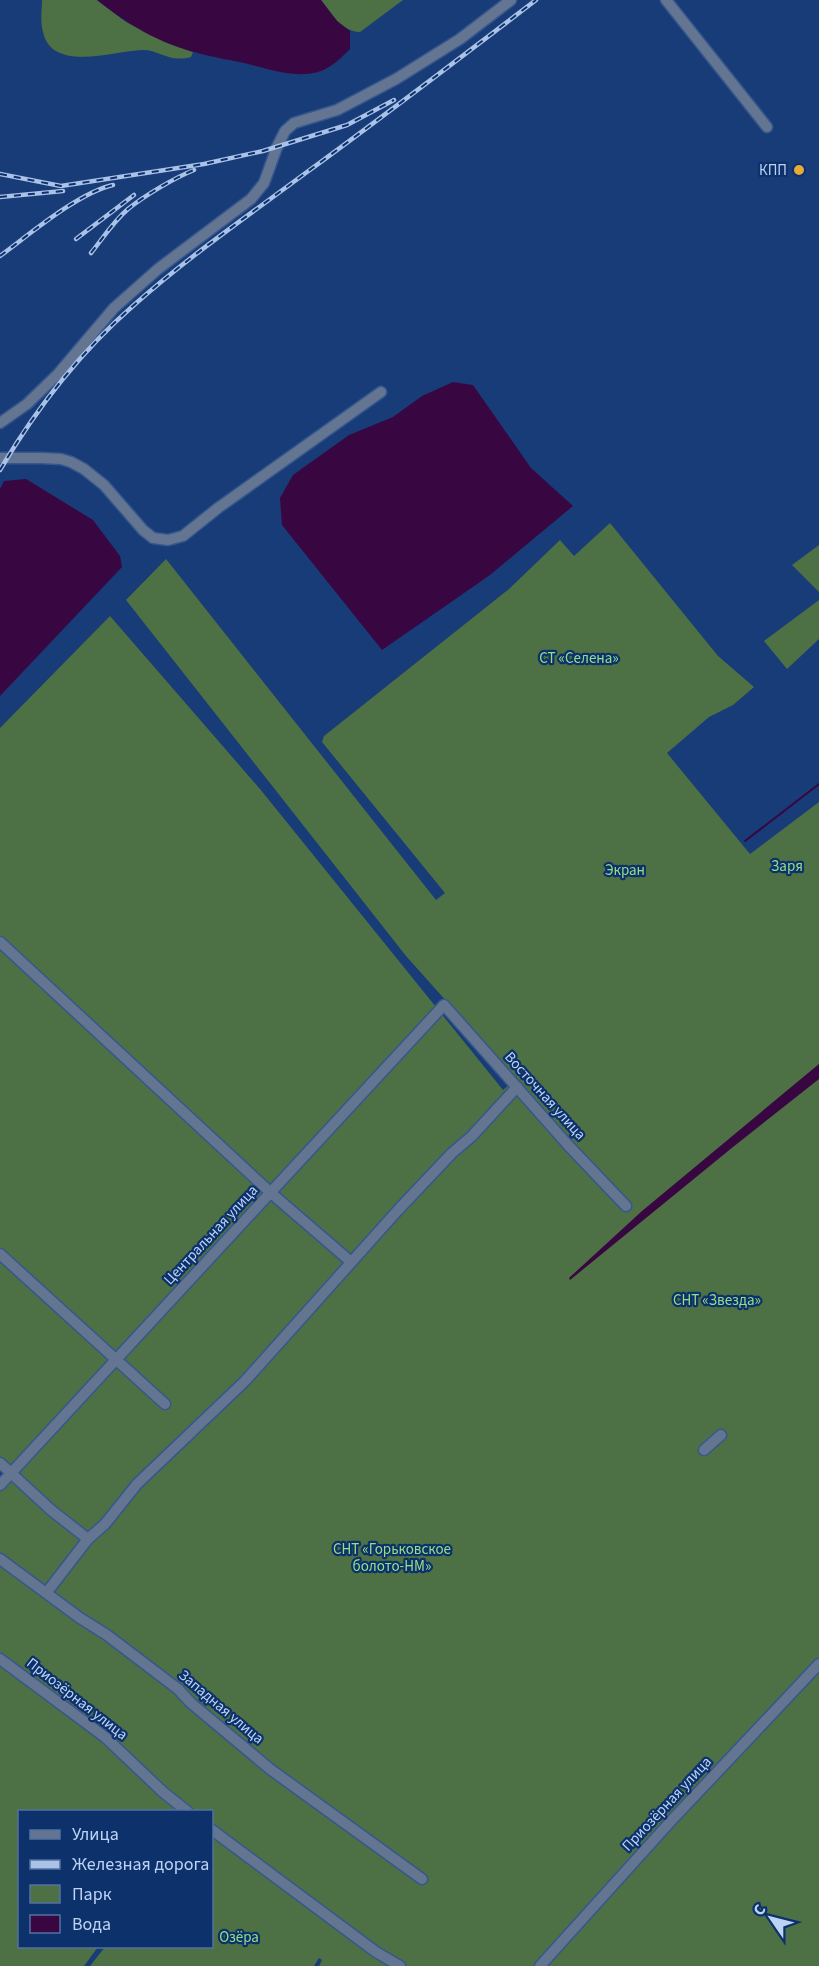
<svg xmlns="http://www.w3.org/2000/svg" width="819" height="1966" viewBox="0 0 819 1966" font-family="'Source Sans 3',sans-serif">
<rect width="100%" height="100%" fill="#183c77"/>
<g fill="#4d7144">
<path d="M42 0H97L126 22 165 42 193 52 191 57C168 63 158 49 142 50 114 51 52 73 43 32 40 22 42 10 42 0Z"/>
<path d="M321 0H403L360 32C341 31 332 14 321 0Z"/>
<polygon points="610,523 718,656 754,687 733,705 709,717 667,753 750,854 819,802 819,1966 319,1966 322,1960 319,1958 314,1966 90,1966 105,1947 212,1946 212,1812 20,1812 20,1946 98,1947 84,1966 0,1966 0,1489 13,1474 0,1461 0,728 110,616 260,789 503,1090 516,1079 406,956 126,600 166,559 436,900 445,893 322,742 324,736 509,589 560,540 574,556"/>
<polygon points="819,545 819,592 792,565"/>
<polygon points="819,600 819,639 787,669 764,641"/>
</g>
<g fill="#380742">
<path d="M97 0H321L337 21 350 31V49C342 57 332 67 321 71 297 79 271 70 248 64 232 60 215 58 198 53 160 44 127 24 97 0Z"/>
<polygon points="453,382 473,385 531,468 573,506 490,575 382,650 282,525 280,498 293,475 349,435 393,417 422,396"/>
<polygon points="26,479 93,520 120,556 122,567 0,696 0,489 4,481"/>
<polygon points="819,1064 819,1079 733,1147 570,1280 569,1278 642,1211"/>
</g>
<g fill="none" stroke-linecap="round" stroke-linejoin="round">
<polyline stroke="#380742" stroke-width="2" points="745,841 819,784"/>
<defs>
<g id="minor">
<polyline points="666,0 767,127"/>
<polyline points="0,423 27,404 58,374 114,308 158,269 251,199 264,183 277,147 285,131 294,123 337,110 396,79 460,39 511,0"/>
<polyline points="0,458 41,458 61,459 71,462 84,469 104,485 143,530 153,538 168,540 183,536 218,508 381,392"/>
<polyline points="0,942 271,1193 350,1261"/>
<polyline points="0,1254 165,1404"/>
<polyline points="704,1450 721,1435"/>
<polyline points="0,1463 51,1510 88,1539"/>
<polyline points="0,1485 444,1005 568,1145 626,1206"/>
<polyline points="0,1559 80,1618 107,1635 178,1689 191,1703 270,1769 422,1879"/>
<polyline points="47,1592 88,1539 105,1524 137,1484 245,1381 399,1209 452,1153 472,1136 517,1087"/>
<polyline points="0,1659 105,1737 163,1792 188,1812"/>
<polyline points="212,1830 376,1952 400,1966"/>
<polyline points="540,1966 671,1821 819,1664"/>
</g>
</defs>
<use href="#minor" stroke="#36578e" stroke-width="13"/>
<use href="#minor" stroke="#647592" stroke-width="10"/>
<defs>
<g id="rail">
<polyline points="0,174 61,186 204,164 263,151 347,125 394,100"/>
<polyline points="0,197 63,191"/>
<polyline points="76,239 134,195"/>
<path d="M91 253C103 238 113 222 128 209 144 196 174 178 194 170"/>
<path d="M0 256C30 234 78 193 113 185"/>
<path d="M0 470C36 409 80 352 134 305 188 257 249 215 307 172 384 116 460 58 536 0"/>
</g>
</defs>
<use href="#rail" stroke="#aac2e8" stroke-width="4.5"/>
<use href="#rail" stroke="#0d316b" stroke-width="2" stroke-dasharray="7" stroke-linecap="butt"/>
</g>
<circle fill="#e7ac37" stroke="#0d316b" stroke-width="2" cx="799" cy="170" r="6"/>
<g text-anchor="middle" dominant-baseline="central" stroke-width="4.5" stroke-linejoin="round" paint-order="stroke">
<g font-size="15" fill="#bdd3f6" stroke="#0d316b" text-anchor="end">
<text x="787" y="170">КПП</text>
</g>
<g font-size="15" fill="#96de86" stroke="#0d316b">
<text x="579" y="658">СТ «Селена»</text>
<text x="787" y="866">Заря</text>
<text x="625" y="870">Экран</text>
<text x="717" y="1300">СНТ «Звезда»</text>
<text x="392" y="1549">СНТ «Горьковское<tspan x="392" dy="17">болото-НМ»</tspan></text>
<text x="239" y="1937">Озёра</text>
</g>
<g font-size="15" fill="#bdd3f6" stroke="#0d316b">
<text transform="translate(545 1096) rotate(48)">Восточная улица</text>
<text transform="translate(211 1235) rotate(-47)">Центральная улица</text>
<text transform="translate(77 1699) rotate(38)">Приозёрная улица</text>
<text transform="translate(221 1707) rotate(40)">Западная улица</text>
<text transform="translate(667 1804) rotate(-47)">Приозёрная улица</text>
</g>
</g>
<rect x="18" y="1810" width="195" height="138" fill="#0d316b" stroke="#5372a3" stroke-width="1.5"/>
<rect x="30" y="1830" width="30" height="9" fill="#647592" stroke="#5372a3" stroke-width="1.5"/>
<text x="72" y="1840" font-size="18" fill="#bdd3f6">Улица</text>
<rect x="30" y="1860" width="30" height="9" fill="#aac2e8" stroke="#5372a3" stroke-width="1.5"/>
<text x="72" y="1870" font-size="18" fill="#bdd3f6">Железная дорога</text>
<rect x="30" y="1885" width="30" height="18" fill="#4d7144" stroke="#5372a3" stroke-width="1.5"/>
<text x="72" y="1900" font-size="18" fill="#bdd3f6">Парк</text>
<rect x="30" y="1915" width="30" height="18" fill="#380742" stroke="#5372a3" stroke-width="1.5"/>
<text x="72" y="1930" font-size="18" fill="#bdd3f6">Вода</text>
<g transform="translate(771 1918) rotate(305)" stroke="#0d316b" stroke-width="4.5" paint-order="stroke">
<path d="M0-4.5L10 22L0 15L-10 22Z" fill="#bdd3f6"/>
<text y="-9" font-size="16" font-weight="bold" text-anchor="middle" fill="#bdd3f6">С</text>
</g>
</svg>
